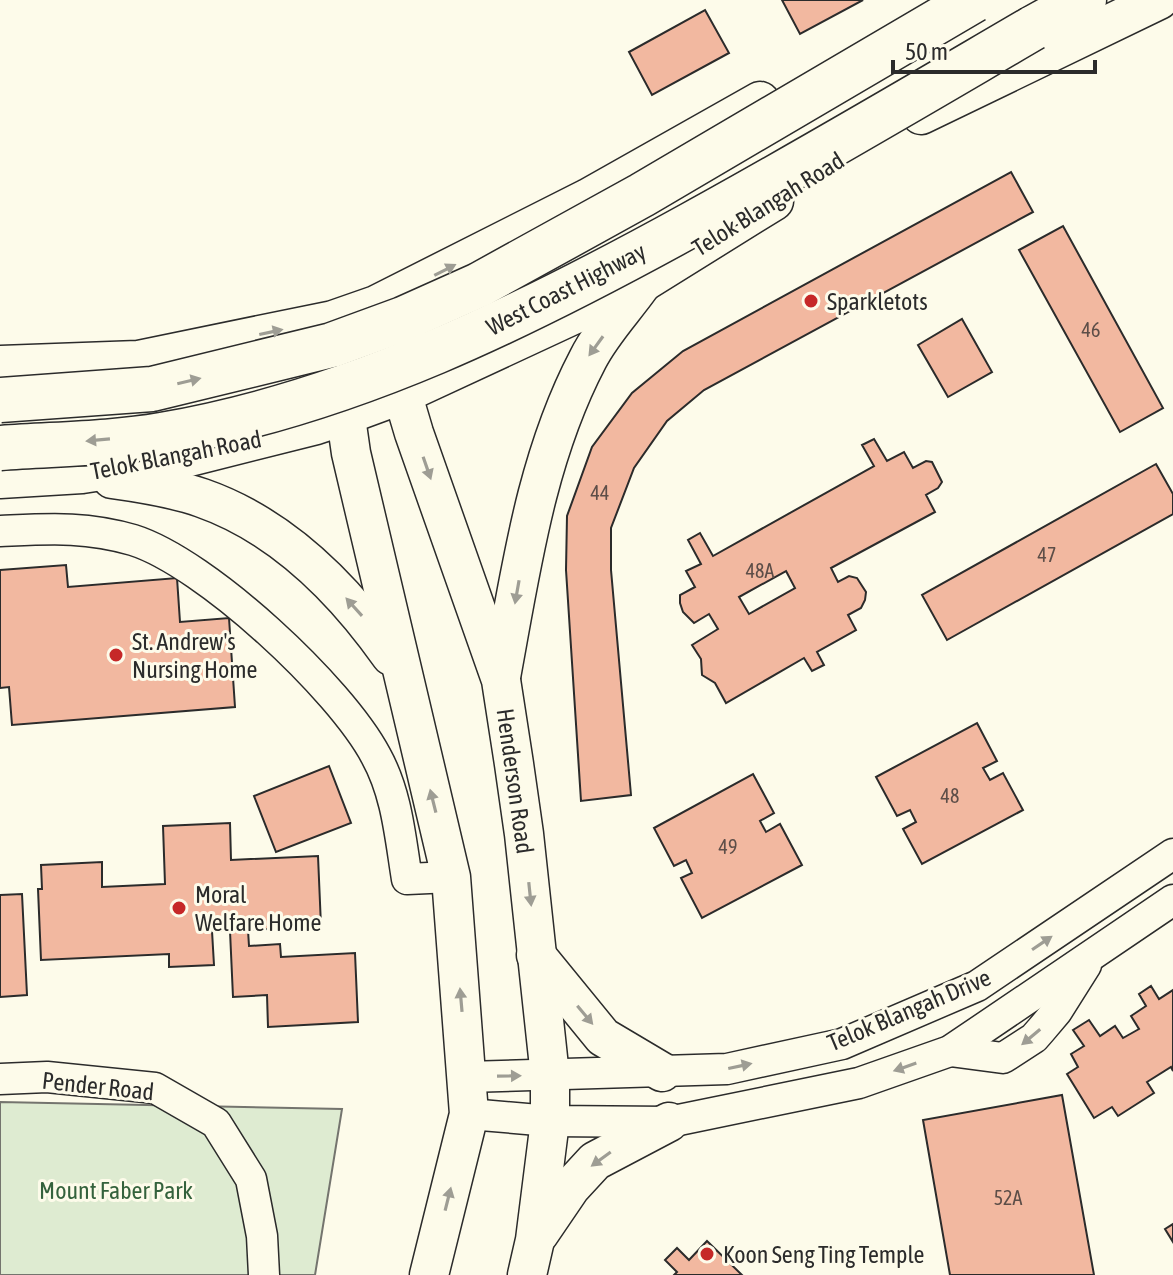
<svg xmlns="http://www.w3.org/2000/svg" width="1173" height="1275" viewBox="0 0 1173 1275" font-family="'Asap Condensed',sans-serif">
<rect width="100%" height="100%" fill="#fdfbea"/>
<polygon fill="#deebd1" stroke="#74746e" stroke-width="2" points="0,1102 342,1109 315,1275 0,1275"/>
<g fill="#f2b8a0" stroke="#2b2b2b" stroke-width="2" fill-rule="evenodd">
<polygon points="782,0 863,0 800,34"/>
<polygon points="705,10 729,53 652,95 629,52"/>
<polygon points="1011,172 1033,212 704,390 667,421 634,468 611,528 611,570 631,795 581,801 566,570 567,516 592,447 632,393 683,351"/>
<polygon points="1063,226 1163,408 1120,432 1019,250"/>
<polygon points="962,319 992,372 948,397 918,345"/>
<path d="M874 439 887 461 904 452 913 468 926 461 932 462 942 482 938 488 926 495 935 512 831 568 838 582 849 576 857 578 866 592 865 600 861 608 848 615 856 630 817 652 824 665 812 671 804 658 726 703 715 683 702 675 701 659 692 645 718 629 709 614 694 623 683 612 680 603V595L695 587 686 571 701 564 688 540 700 533 713 556 874 466 862 445ZM786 571 795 588 749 614 739 597Z"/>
<polygon points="1156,464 1173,494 1173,514 947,640 922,595"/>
<polygon points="66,565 68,587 177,578 180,622 229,618 235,707 12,725 9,687 0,688 0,570"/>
<polygon points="977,723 997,761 983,768 990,780 1003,773 1023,810 922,864 903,829 916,822 910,810 897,816 876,777"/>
<polygon points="329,766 351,823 276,852 254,796"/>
<polygon points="753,774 774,813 760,821 766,832 780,824 802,865 702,918 681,878 692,873 686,860 674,866 654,828"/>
<polygon points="230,823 231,860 318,856 321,926 248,930 249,946 280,944 281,957 355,953 358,1022 268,1027 267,995 233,997 230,931 212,931 214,965 169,967 169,954 41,960 38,889 42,889 41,865 102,862 102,887 165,884 163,826"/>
<polygon points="22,894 27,995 0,997 0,895"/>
<polygon points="1151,986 1159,999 1173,990 1173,1071 1171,1067 1147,1082 1154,1093 1118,1116 1112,1107 1094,1118 1067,1074 1078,1067 1071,1054 1084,1046 1073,1030 1089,1020 1100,1036 1115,1026 1123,1038 1139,1029 1131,1016 1146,1006 1139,994"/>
<polygon points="1062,1095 1094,1275 950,1275 923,1120"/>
<polygon points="1173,1224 1173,1242 1165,1229"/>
<polygon points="707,1241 742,1275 674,1275 677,1272 665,1260 677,1248 689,1260"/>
</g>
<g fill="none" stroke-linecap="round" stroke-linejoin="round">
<defs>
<g id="minor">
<path d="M0 531C48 529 85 526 133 540 206 563 340 688 376 756 397 794 400 836 407 879L451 877"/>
<polyline points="950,1051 1003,1058 1034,1038 1041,1030 1057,1011 1086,965"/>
<polyline points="467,1077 727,1069 842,1044 977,986 1173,854"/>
<polyline points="0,1079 47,1077 155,1088 216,1123 251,1179 262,1236 264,1275"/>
<polyline points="469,1114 550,1121 669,1122 859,1083 950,1051 1173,900"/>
</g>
<g id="major">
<polyline points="921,115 1159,0"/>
<polyline points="0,365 138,360 333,320 376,305 588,198 760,101"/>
<polyline points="395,369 414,433 501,680 514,764 524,834 550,1076 550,1121 535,1240 527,1275"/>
<polyline points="342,390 351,453 451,877 469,1114 429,1275"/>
<polyline points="0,479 82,474 185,458 316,425 346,415 403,394 642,283 774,201"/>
<path d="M112 479C141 483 174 488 202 498 282 526 343 588 391 656"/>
<path d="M501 677C521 569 536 458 588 359 601 333 624 309 641 285"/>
<polyline points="536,955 603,1037 662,1072"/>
<polyline points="539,1234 571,1187 595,1161 669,1122"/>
</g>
<polyline id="highway" points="1033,28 1084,0"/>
</defs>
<use href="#minor" stroke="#2b2b2b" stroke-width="33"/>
<use href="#major" stroke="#2b2b2b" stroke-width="41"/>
<use href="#highway" stroke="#2b2b2b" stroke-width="47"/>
<use href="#minor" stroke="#fdfbea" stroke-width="30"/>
<use href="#major" stroke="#fdfbea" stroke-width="38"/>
<use href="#highway" stroke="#fdfbea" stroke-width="44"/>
<defs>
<g id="highway-bridge">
<polyline points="0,400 152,389 332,345 403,319 479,285 642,195 974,0"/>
<path d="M0 448C53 444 110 444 162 435 353 402 525 316 692 224 807 161 920 94 1033 28"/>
</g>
</defs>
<use href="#highway-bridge" stroke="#2b2b2b" stroke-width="47" stroke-linecap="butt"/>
<use href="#highway-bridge" stroke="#fdfbea" stroke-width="44"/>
</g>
<defs><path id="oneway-solid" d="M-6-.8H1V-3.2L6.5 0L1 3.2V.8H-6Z" transform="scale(2)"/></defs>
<g fill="#9e9d94">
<use href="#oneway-solid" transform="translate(445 270) rotate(-27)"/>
<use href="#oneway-solid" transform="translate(271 332) rotate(-12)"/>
<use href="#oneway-solid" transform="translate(596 346) rotate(126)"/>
<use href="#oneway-solid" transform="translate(189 381) rotate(-13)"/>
<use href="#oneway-solid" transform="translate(98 440) rotate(175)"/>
<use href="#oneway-solid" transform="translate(427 468) rotate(71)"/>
<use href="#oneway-solid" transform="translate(517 592) rotate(100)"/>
<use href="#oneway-solid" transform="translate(354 607) rotate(-132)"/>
<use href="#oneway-solid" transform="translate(433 801) rotate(-104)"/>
<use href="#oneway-solid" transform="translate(530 894) rotate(84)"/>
<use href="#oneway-solid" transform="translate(1042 943) rotate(-34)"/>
<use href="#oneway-solid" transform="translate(461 1000) rotate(-95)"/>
<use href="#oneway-solid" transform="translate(585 1015) rotate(50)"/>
<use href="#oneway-solid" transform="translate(1031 1037) rotate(140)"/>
<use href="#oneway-solid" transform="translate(740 1066) rotate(-12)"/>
<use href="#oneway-solid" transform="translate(905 1067) rotate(161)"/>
<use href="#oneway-solid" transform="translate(509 1076) rotate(-1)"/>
<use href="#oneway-solid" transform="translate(601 1159) rotate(144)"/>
<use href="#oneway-solid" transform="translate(448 1199) rotate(-76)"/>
</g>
<g fill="#c62828" stroke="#fdfbea" stroke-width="3">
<circle cx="811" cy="301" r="8"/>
<circle cx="116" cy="655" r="8"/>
<circle cx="179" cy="908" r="8"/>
<circle cx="707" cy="1254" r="8"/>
</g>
<g text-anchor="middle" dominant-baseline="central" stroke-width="6" stroke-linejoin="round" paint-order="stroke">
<g font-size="20" fill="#5d4e48">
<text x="1091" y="329">46</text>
<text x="600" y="492">44</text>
<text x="1047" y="554">47</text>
<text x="760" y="570">48A</text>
<text x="950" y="795">48</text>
<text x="728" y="846">49</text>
<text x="1008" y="1197">52A</text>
</g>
<g font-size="24" fill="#2b2b2b" stroke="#fdfbea">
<text transform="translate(768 204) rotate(-32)">Telok Blangah Road</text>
<text transform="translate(566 289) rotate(-27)">West Coast Highway</text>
<text transform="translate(176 455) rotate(-11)">Telok Blangah Road</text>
<text transform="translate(515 781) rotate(82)">Henderson Road</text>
<text transform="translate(909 1010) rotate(-23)">Telok Blangah Drive</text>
<text transform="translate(98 1086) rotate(6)">Pender Road</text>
</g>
<g font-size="24" fill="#2b2b2b" stroke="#fdfbea" text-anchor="start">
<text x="827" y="301">Sparkletots</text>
<text x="132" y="641">St. Andrew's<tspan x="132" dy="28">Nursing Home</tspan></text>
<text x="195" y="894">Moral<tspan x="195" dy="28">Welfare Home</tspan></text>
<text x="723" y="1254">Koon Seng Ting Temple</text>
</g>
<g font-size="24" fill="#34623c" stroke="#fdfbea">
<text x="116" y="1190">Mount Faber Park</text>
</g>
</g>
<path d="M893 60v12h202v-12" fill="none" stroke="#2b2b2b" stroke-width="4"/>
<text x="905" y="60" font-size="24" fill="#2b2b2b" stroke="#fdfbea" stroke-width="6" paint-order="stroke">50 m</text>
</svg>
